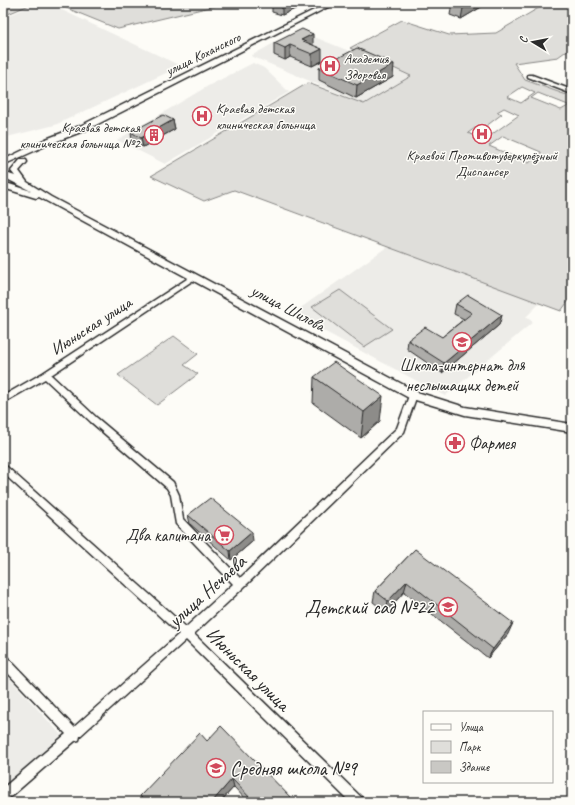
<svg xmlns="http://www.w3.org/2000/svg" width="575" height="805" viewBox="0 0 575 805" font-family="Caveat,sans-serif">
<rect width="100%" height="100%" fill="#fdfcf7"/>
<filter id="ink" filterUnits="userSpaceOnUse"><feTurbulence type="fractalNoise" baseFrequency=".025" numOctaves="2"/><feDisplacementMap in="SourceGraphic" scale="8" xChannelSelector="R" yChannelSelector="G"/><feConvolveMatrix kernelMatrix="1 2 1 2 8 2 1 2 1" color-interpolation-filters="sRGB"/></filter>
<g filter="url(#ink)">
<g fill="#edece8">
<polygon points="38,3 47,3 181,66 55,125 3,138 3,18"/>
<polygon points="302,32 411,76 364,104 251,56 288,35"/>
<polygon points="253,63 264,68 289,92 165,164 117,140 208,86"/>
<polygon points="394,242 545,298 526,317 533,322 445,396 292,314"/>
<polygon points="3,671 61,735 3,788"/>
</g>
<g fill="#dfdeda" stroke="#858482" fill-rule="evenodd">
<polygon points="3,3 34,3 3,16"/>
<polygon points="54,3 227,3 118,29"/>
<path d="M547 3H572V47L558 57 514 63 525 80 572 97V185L570 187 572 188V296L561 311 234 190 204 201 151 176 308 83 364 104 411 76 350 48 402 20 449 35 496 33ZM522 87 535 93 521 103 507 97ZM538 93 568 105V106L561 110 531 98ZM504 108 519 115 484 140 468 133 475 128 481 130 502 114 497 112ZM503 136 541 152V153L529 163 489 146Z"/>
<polygon points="340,290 392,329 364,347 312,307"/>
<polygon points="174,336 198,354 184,365 198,374 157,405 118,375"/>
</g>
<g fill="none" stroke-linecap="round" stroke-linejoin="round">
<defs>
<g id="street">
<polygon points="528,75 532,75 572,90 572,94 528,77"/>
<polygon points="193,275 195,275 198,277 51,375 97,418 173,482 179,495 183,519 240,578 397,428 410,393 413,392 417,395 404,432 243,588 194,634 362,798 364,802 350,802 186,640 80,736 79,740 75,741 7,800 3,802 3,788 66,734 3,668 3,656 7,657 74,727 179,634 3,473 3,464 6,466 186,627 233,584 176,524 171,495 167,488 91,422 45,379 3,403 3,396 43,373"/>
</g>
<g id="secondary">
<polygon points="328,3 336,3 86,130 52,143 3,165 3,160 46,139 80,126"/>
<polygon points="20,160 26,160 27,162 19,171 27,182 51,197 417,392 465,407 572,424 572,432 465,415 409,398 39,197 36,198 3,188 3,182 31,191 3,177 3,172 15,176 11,171"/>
</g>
</defs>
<use href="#street" stroke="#2b2b2b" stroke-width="3"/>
<use href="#secondary" stroke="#2b2b2b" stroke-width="3"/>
<use href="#street" fill="#fdfcf7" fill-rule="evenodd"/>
<use href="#secondary" fill="#fdfcf7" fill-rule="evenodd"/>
</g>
<g fill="#adaca9" stroke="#2b2b2b">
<polygon points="272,3 297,5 297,8 282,15 272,12"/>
<polygon points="452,3 488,3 461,19 450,15"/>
<polygon points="274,43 313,45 322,61 312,66 290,57 285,60 274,55"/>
<polygon points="319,68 393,77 356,98 319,80"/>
<polygon points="173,120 175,129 143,147 132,142 131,132"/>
<polygon points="456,304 502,315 499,325 442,373 407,349 408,340 442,337 464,319 454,314"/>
<polygon points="314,377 380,421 361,438 313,403"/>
<polygon points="188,515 253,541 231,560 190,524"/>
<polygon points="415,549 508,634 488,658 404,592 386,612 373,602 375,591"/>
<polygon points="207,741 295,802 248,802 234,787 220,802 144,802 140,796"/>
</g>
<g fill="#8d8c89" stroke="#2b2b2b">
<polygon points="289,3 300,3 297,5 297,8 282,15 282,7"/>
<polygon points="464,3 488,3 461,19"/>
<polygon points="313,34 313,46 301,40"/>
<polygon points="290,45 290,57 285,60 285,48"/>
<polygon points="322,49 322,61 312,66 312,54"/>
<polygon points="394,64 393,77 356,98 357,85"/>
<polygon points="173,120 175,129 143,147 141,138"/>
<polygon points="502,315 499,325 442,373 444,363"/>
<polygon points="383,396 380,421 361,438 364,412"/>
<polygon points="252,532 253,541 231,560 230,551"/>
<polygon points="407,581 404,592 386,612 388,601"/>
<polygon points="513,623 508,634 488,658 493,649"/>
<polygon points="232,779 234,787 220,802 212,802"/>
</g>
<g fill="#c9c8c4" stroke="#2b2b2b">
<polygon points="272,3 289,3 282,7"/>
<polygon points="302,29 313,34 301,40 322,49 312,54 290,45 285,48 274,43"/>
<polygon points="357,48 394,64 357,85 319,68"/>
<polygon points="163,115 173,120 141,138 131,132"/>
<polygon points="468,295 502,315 444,363 408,340 425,327 442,337 472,313 456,304"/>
<polygon points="334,362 383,396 364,412 314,377"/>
<polygon points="210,498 252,532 230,551 188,515"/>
<polygon points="415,549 513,623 493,649 407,581 388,601 375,591"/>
<polygon points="221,726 295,802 254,802 232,779 212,802 146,802 140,796 200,733 207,741"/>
</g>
</g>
<defs>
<symbol id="hospital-ring" viewBox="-11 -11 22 22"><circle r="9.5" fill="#fdfcf7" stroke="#d1495b" stroke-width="1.5"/><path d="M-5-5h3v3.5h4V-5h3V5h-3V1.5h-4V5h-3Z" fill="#d1495b"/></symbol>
<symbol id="building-ring" viewBox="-11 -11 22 22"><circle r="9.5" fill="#fdfcf7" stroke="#d1495b" stroke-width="1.5"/><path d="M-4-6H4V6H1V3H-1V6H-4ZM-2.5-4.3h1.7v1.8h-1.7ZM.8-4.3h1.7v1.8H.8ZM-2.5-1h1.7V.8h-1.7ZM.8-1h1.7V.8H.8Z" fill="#d1495b"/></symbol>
<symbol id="school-ring" viewBox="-11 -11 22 22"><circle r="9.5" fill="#fdfcf7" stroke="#d1495b" stroke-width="1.5"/><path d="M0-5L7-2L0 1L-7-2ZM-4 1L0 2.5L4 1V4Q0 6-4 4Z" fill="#d1495b"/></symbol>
<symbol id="pharmacy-ring" viewBox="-11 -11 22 22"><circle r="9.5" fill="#fdfcf7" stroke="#d1495b" stroke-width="1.5"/><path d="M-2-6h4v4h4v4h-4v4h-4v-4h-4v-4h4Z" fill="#d1495b"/></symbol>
<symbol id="supermarket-ring" viewBox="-11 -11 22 22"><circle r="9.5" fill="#fdfcf7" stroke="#d1495b" stroke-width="1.5"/><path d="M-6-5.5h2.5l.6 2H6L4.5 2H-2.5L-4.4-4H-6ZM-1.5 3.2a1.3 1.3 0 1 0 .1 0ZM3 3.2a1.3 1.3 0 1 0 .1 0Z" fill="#d1495b"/></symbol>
</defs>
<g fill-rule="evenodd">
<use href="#hospital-ring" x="319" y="55" width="22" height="22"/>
<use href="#hospital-ring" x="191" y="105" width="22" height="22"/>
<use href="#hospital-ring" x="471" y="123" width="22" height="22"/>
<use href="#building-ring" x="143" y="124" width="22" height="22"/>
<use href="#school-ring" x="451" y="331" width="22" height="22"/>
<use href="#pharmacy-ring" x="444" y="432" width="22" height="22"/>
<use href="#supermarket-ring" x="213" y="524" width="22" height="22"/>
<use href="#school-ring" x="437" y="596" width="22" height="22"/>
<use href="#school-ring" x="205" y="757" width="22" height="22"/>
</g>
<g text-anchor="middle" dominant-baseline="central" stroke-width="3" stroke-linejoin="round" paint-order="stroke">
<g font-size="14" fill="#2b2b2b" stroke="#fdfcf7">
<text transform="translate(203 54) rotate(-26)">улица Коханского</text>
</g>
<g font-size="14" fill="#2b2b2b" stroke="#fdfcf7" text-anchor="start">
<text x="344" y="58">Академия<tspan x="344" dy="16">Здоровья</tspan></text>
<text x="216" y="108">Краевая детская<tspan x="216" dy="16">клиническая больница</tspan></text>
<text x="140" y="127" text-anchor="end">Краевая детская<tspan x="140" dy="16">клиническая больница №2</tspan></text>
<text x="482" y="155" text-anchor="middle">Краевой Противотуберкулёзный<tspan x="482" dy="16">Диспансер</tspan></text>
</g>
<g font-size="17" fill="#2b2b2b" stroke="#fdfcf7">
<text transform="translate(288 308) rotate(28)">улица Шилова</text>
<text transform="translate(91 326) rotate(-33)">Июньская улица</text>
</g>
<g font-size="17" fill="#2b2b2b" stroke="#fdfcf7">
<text x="462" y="365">Школа-интернат для<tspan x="462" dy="20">неслышащих детей</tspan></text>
<text x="469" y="443" text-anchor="start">Фармея</text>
<text x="210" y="535" text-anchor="end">Два капитана</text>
</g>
<g font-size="20" fill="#2b2b2b" stroke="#fdfcf7">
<text transform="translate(207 591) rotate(-42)">улица Нечаева</text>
<text transform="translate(248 669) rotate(45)">Июньская улица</text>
</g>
<g font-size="20" fill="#2b2b2b" stroke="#fdfcf7" text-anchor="end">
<text x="434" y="607">Детский сад №22</text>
<text x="230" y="768" text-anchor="start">Средняя школа №9</text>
</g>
</g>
<rect width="575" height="805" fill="none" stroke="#fdfcf7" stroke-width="16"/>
<rect x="8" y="8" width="559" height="789" fill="none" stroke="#2b2b2b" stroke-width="1.5" filter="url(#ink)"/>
<rect x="423" y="711" width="130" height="72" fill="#fdfcf7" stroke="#a9a8a5"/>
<rect x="431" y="724" width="20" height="6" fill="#fdfcf7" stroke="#a9a8a5"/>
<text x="459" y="731" font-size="12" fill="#2b2b2b">Улица</text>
<rect x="431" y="741" width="20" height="12" fill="#dfdeda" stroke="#a9a8a5"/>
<text x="459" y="751" font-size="12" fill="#2b2b2b">Парк</text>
<rect x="431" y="761" width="20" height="12" fill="#c9c8c4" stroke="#a9a8a5"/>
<text x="459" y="771" font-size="12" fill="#2b2b2b">Здание</text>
<g transform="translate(533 42) rotate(280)" stroke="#fdfcf7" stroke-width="3" paint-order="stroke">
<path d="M0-3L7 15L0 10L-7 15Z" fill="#2b2b2b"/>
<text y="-6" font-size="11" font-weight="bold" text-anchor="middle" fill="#2b2b2b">С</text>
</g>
</svg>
